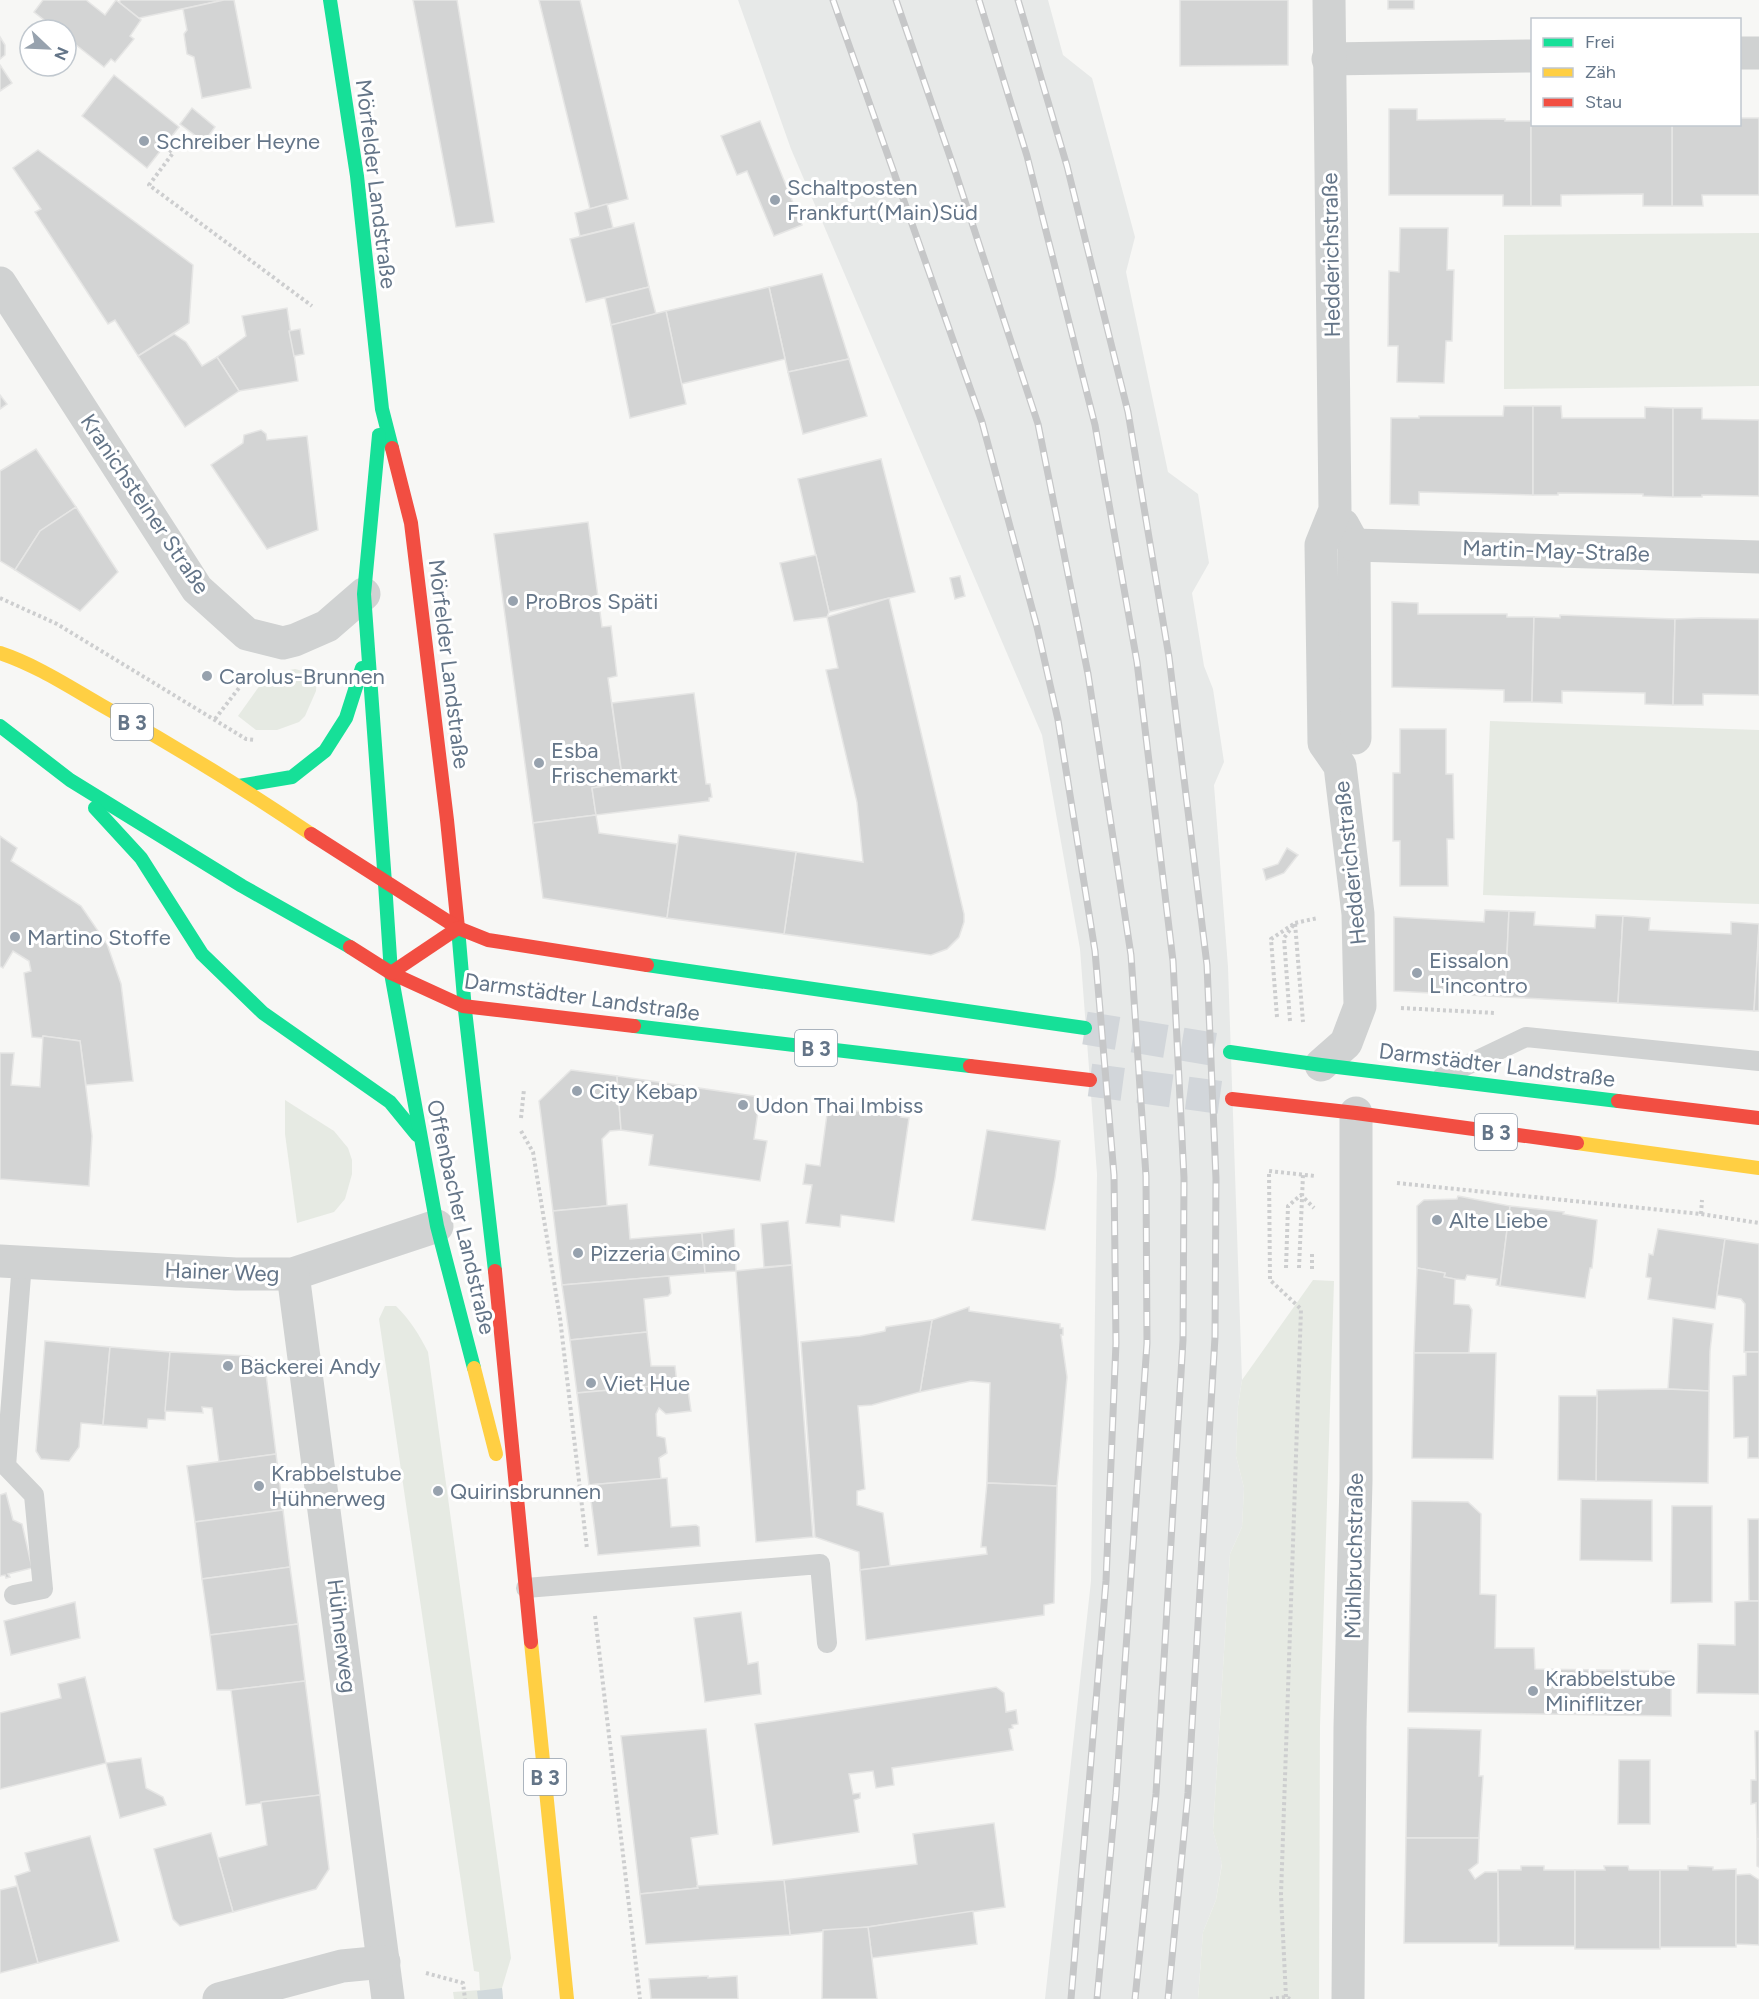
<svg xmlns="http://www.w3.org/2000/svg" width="1759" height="1999" viewBox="0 0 1759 1999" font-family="Figtree,sans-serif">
<rect width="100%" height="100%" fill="#f7f7f5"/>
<polygon fill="#e7e9e8" points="738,0 1048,0 1063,55 1092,78 1135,237 1126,272 1168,472 1198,494 1209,563 1192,593 1204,666 1213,689 1224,762 1214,785 1228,967 1242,1380 1238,1406 1236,1456 1244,1488 1242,1527 1230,1554 1213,1831 1222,1863 1216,1900 1203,1932 1198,1999 1045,1999 1091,1581 1097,1174 1080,949 1042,735 791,149"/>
<g fill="#e6eae3">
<polygon points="1759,233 1759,386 1504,389 1504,235"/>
<polygon points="295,669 317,675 316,691 305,716 299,722 277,730 256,730 238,716 268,674"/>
<polygon points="1490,721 1759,730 1759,904 1483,895"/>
<polygon points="285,1100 334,1131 348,1148 352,1160 352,1174 345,1199 334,1212 297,1223 285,1134"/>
<polygon points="1313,1280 1334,1281 1320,1726 1319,1999 1198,1999 1203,1932 1216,1900 1222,1864 1213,1831 1230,1554 1242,1527 1244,1488 1236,1456 1238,1406 1242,1380"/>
<path d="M385 1306H396C410 1320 419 1334 428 1352L511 1958 502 1988 503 1999H454L453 1992 480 1990 479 1972 474 1971 379 1319Z"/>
</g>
<polygon fill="#d1d9dc" points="502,1988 503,1999 478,1999 477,1991"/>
<g fill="#d3d4d4" stroke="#e6e6e5" stroke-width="1.5">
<polygon points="43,0 86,0 105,15 116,0 141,20 130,36 134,39 115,62 111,59 104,67 66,37 66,30 57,30 34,12"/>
<polygon points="121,0 224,0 139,18 119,2"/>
<polygon points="224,0 234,0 251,88 202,98 194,57 187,54 184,34 187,30 183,9"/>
<polygon points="413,0 457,0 494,222 456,227"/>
<polygon points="539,0 580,0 628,199 590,209"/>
<polygon points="1180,0 1288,0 1288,65 1180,66"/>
<rect x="1388" y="0" width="26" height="9"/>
<polygon points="0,37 5,45 5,55 0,59"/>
<polygon points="0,65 12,83 0,91"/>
<polygon points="114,75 179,127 147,168 82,116"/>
<polygon points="192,108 215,127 204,142 180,124"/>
<polygon points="1389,109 1417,109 1417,120 1505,119 1505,121 1531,121 1531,206 1503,206 1503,195 1389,195"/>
<polygon points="1740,118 1759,118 1759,195 1702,195 1703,206 1672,206 1672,124 1740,124"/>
<polygon points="760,121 802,225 774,236 747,171 737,175 721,136"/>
<polygon points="1531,121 1532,121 1532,124 1672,124 1672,206 1643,206 1643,194 1561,195 1561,206 1531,206"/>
<polygon points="38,150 193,265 189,323 138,356 115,320 108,324 35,212 41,209 13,168"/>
<polygon points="607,204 613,228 580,236 575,213"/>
<polygon points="634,223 649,287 586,302 570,239"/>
<polygon points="1400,228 1448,228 1447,270 1454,270 1452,341 1446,341 1444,383 1397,382 1398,346 1388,346 1389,271 1399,272"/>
<polygon points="822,274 849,359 788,372 769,287"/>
<polygon points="649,287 656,314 611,325 605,298"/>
<polygon points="769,287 785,359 681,384 666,311"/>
<polygon points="287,308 298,381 239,391 217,357 246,336 242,316"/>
<polygon points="666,311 686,404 630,418 611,325"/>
<polygon points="300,329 304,354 294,356 289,331"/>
<polygon points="174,334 186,342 202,366 217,357 239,391 185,427 138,356"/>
<polygon points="849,359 867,416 803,434 788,372"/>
<polygon points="0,395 7,404 0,409"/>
<polygon points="1504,406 1533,406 1533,495 1419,492 1419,505 1390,504 1391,418 1419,418 1419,416 1503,416"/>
<polygon points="1533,406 1561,406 1562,418 1645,418 1645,407 1673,408 1673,497 1643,496 1643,494 1558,493 1558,495 1533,495"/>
<polygon points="1673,408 1702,408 1702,419 1759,420 1759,496 1702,495 1702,497 1673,497"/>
<polygon points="261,430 266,434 267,440 307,436 318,530 267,549 211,465 243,443 244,435"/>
<polygon points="36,449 76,507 40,531 15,570 0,561 0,471"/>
<polygon points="881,459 915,592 829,612 798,479"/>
<polygon points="76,507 118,572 80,611 15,570 40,531"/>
<polygon points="588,522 602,627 611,626 617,676 608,678 623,783 592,788 596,815 533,823 494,534"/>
<polygon points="816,555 829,612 827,617 794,621 780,563"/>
<polygon points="960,576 965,596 955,599 950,578"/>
<polygon points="889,598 964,914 964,922 959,937 947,949 931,955 784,934 796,852 863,862 857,802 826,670 838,668 827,617"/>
<polygon points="1392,602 1418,603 1418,614 1507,614 1507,617 1534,617 1532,702 1504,702 1504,690 1392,687"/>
<polygon points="1560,615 1675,619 1673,705 1645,704 1645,693 1562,691 1562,703 1532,702 1534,617 1560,618"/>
<polygon points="1701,618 1759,619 1759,695 1703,694 1703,705 1673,705 1675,619"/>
<polygon points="694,693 706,784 710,784 712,797 709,798 709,801 596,815 592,788 623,783 612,703"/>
<polygon points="1400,729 1446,729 1446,774 1453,774 1454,839 1447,839 1448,886 1400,886 1400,841 1393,841 1393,773 1400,773"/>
<polygon points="596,815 599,833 677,844 667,918 543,898 533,823"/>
<polygon points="679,835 796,852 784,934 667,918"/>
<polygon points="0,836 17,848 11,861 81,906 107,944 121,984 133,1081 86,1085 80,1041 43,1036 42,1038 32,1037 24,973 31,971 29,961 13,951 3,968 0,966"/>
<polygon points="1287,848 1298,855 1284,873 1266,880 1263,869 1278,864"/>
<polygon points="1485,910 1509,911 1505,997 1394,991 1394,917 1484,922"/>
<polygon points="1509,911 1535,912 1534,925 1595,928 1596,915 1623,916 1618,1003 1505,997"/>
<polygon points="1623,916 1650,918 1649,930 1731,934 1731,922 1759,924 1754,1011 1618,1003"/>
<polygon points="1759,929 1759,1011 1754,1011"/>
<polygon points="43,1036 80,1041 92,1136 89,1186 0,1179 0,1053 14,1053 11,1085 40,1087"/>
<polygon points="571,1070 617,1076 621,1130 610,1131 602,1139 607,1206 553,1211 539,1101"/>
<polygon points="617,1076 760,1097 754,1139 767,1141 760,1181 649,1165 653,1135 621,1130"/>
<polygon points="880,1105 902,1108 901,1117 909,1118 894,1222 841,1215 840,1227 806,1223 812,1185 803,1184 806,1164 820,1166 828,1107 879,1114"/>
<polygon points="987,1130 1060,1141 1055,1178 1045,1230 972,1220"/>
<polygon points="1458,1196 1510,1206 1500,1286 1496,1285 1497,1279 1467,1275 1465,1280 1455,1279 1444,1277 1445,1273 1417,1268 1417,1206 1424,1200 1457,1199"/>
<polygon points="627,1204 630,1239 702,1233 705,1273 562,1285 553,1211"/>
<polygon points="1510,1206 1564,1212 1563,1214 1597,1220 1592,1268 1590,1268 1585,1298 1500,1286"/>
<polygon points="788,1221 792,1265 764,1267 761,1224"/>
<polygon points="734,1229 736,1271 705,1273 702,1233"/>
<polygon points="1658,1229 1725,1239 1715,1309 1648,1299 1651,1278 1646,1277 1649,1254 1653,1255"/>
<polygon points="1725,1239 1759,1244 1759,1352 1744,1352 1745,1304 1741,1299 1717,1295"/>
<polygon points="792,1265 813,1537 756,1542 736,1271"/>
<polygon points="1417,1268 1445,1273 1444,1277 1455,1279 1454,1304 1469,1305 1472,1310 1469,1353 1414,1353"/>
<polygon points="669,1276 671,1293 668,1296 644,1299 647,1332 570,1340 562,1285"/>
<polygon points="969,1307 969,1311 1060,1324 1060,1328 1063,1328 1063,1335 1061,1335 1067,1377 1057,1486 987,1483 990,1383 971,1381 920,1392 932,1320"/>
<polygon points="1673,1318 1713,1324 1710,1351 1709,1391 1668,1389"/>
<polygon points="932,1320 920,1392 872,1405 858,1406 865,1489 857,1491 857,1505 883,1513 890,1566 860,1570 859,1552 815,1537 801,1342 860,1336 885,1331 886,1327"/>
<polygon points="647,1332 651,1366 675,1366 677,1384 577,1393 570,1340"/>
<polygon points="45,1341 110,1347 103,1425 81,1423 79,1447 69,1461 41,1459 36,1451"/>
<polygon points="110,1347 170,1352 165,1420 148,1419 147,1428 103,1425"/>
<polygon points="170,1352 249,1356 265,1366 276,1454 219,1462 212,1408 202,1407 203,1413 165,1411"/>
<polygon points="1746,1352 1759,1352 1759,1458 1748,1458 1748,1437 1734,1438 1733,1376 1746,1375"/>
<polygon points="1414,1353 1496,1353 1493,1459 1412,1458"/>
<polygon points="687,1383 691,1411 666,1414 659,1408 656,1414 657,1436 665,1438 667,1453 659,1458 661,1479 589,1485 577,1393"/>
<polygon points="1668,1389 1709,1391 1708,1483 1596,1481 1597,1390"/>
<polygon points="1559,1396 1597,1396 1596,1481 1558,1480"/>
<polygon points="276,1454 283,1510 195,1522 187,1466"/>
<polygon points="667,1478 671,1527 696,1525 699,1527 700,1546 598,1555 589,1485"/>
<polygon points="987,1483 1057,1486 1054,1603 1044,1605 1044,1615 866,1640 860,1570 987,1554 986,1547 981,1547"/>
<polygon points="6,1493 13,1520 22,1524 32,1568 8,1574 10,1577 6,1578 5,1575 0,1576 0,1495"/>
<polygon points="1581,1499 1652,1500 1652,1561 1580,1560"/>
<polygon points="1412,1501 1468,1502 1481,1514 1480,1594 1496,1595 1495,1648 1534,1648 1535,1669 1671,1671 1671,1716 1408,1712"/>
<polygon points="1672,1506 1712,1506 1712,1602 1671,1603"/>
<polygon points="283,1510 290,1567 202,1579 195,1522"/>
<polygon points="1748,1519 1759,1519 1759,1601 1749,1601"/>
<polygon points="290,1567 298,1624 210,1635 202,1579"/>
<polygon points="1749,1601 1759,1601 1759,1694 1697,1693 1698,1644 1735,1645 1735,1602"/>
<polygon points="75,1602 80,1638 11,1655 4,1621"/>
<polygon points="741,1612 748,1664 758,1662 761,1694 705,1702 694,1618"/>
<polygon points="298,1624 305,1681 231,1690 217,1690 210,1635"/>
<polygon points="85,1677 106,1763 0,1789 0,1713 61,1698 58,1684"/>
<polygon points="305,1681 320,1795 246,1805 231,1690"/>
<polygon points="996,1687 1004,1693 1006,1712 1016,1710 1018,1724 1012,1725 1013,1728 1009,1729 1013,1750 892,1768 894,1785 876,1788 873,1771 849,1774 853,1794 860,1793 860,1798 854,1800 859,1832 773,1845 755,1724"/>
<polygon points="1408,1728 1481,1730 1479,1776 1483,1776 1479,1838 1406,1838"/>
<polygon points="706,1729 718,1834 691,1838 698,1888 640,1894 621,1736"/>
<polygon points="1755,1731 1759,1731 1759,1839 1757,1839 1756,1803 1751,1804 1751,1780 1756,1780"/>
<polygon points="141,1758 146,1788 163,1797 166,1805 120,1818 106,1763"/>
<polygon points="1619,1760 1650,1760 1650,1824 1618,1824"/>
<polygon points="320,1795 329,1869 316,1889 233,1912 218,1858 267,1845 261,1802"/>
<polygon points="994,1823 1005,1907 868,1927 790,1935 784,1880 917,1864 913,1834"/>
<polygon points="211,1833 233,1912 180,1926 173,1919 154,1849"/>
<polygon points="90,1836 119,1941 38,1963 15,1876 30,1871 25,1853"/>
<polygon points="1406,1838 1479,1838 1478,1863 1469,1870 1475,1879 1485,1872 1498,1872 1498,1943 1404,1943"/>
<polygon points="1757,1839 1759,1839 1759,1867 1757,1866"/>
<polygon points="1521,1866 1544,1866 1544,1870 1575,1870 1575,1946 1499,1946 1498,1870 1521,1870"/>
<polygon points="1604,1866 1628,1866 1629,1870 1660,1870 1660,1949 1575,1949 1575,1870 1605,1870"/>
<polygon points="1688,1866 1713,1867 1713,1870 1736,1869 1736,1947 1660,1947 1660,1870 1688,1870"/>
<polygon points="1750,1874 1759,1880 1759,1945 1736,1944 1736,1875"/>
<polygon points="784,1880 790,1935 646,1944 640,1894 698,1888 697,1886"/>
<polygon points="17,1886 38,1963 0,1973 0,1890"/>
<polygon points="973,1911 977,1944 872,1958 868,1927"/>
<polygon points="868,1927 877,1999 822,1999 823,1930"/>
<polygon points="708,1976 708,1978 737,1976 738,1999 651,1999 649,1979"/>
</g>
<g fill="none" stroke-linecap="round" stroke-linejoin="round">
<g stroke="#d2d6da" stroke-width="33" stroke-dasharray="33 16" stroke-linecap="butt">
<polyline points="1085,1028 1230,1052"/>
<polyline points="1090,1080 1232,1099"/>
</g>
<g stroke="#cdcecf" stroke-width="4" stroke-dasharray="3 3" stroke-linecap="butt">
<polyline points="165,146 173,153 149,185 312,306"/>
<polyline points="0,598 57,624 246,739 255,740"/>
<polyline points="215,719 249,675"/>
<polyline points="1401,1008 1495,1013"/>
<polyline points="1277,1017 1271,939 1295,923 1303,1022"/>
<polyline points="1290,1021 1284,938 1295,923 1318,918"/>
<polyline points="521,1118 524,1089"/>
<polyline points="521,1131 533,1152 560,1318 587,1549"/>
<polyline points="1397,1183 1701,1214 1759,1223"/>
<polyline points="1701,1214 1702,1200"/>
<polyline points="1286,1268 1288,1206 1301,1195 1314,1208"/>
<polyline points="1299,1268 1303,1175"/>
<polyline points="1312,1269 1312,1252"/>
<polyline points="595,1616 640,1999"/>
<polyline points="426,1973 463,1983 465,1999"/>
<polyline points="1286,1997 1281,1895 1301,1309 1270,1280 1269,1171 1315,1176"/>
<polyline points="1270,1999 1286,1997 1290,1999"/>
</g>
<g stroke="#d0d2d2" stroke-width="20">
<polyline points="1442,1077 1526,1037 1759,1061"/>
<polyline points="526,1588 820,1564 827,1643"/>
<polyline points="14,1595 43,1589 34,1495 6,1466 22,1263"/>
</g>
<g stroke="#d0d2d2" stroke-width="33">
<polyline points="1740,53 1759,53"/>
<polyline points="1328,59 1532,56"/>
<polyline points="0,283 197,589 247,634 283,643 295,640 327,626 364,594"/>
<polyline points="1343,525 1354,545 1355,738"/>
<polyline points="1354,545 1759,557"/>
<polyline points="1321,1065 1346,1043 1360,1006 1358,914 1340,766 1324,743 1321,545 1335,510 1329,0"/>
<polyline points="0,1261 236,1274 293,1274 437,1226"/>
<polyline points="293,1274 388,1999"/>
<polyline points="219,1999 342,1966 384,1962"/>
<polyline points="1348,1999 1350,1727 1356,1481 1356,1113"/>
</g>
<g stroke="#16e098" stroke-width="14">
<polyline points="330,0 357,176 382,409 392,448"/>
<polyline points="379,435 364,594 385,883"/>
<polyline points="0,726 70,780 242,886 350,947"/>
<polyline points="239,786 292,777 325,751 346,718 362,668"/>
<polyline points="95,808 141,858 202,954 263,1013 390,1102 417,1135"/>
<polyline points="385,883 391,973 437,1226 474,1368"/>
<polyline points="458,928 465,1010 495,1271"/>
<polyline points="647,965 1085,1028"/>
<polyline points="634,1026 970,1066"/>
<polyline points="1230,1052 1321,1065 1618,1101"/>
</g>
<g stroke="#ffcf43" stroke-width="14">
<path d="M0 653C36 665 68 686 101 705 173 745 243 788 311 834"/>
<polyline points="1577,1143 1759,1168"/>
<polyline points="474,1368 496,1454"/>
<polyline points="531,1642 567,1999"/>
</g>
<g stroke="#f24e42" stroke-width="14">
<polyline points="392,448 411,523 447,820 458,928"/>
<polyline points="311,834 458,928 488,940 647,965"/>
<polyline points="350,947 391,973 463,1006 634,1026"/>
<polyline points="391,973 458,928"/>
<polyline points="970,1066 1090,1080"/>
<polyline points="1232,1099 1356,1113 1577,1143"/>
<polyline points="1618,1101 1759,1118"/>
<polyline points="495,1271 531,1642"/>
</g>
<defs>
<g id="rail">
<polyline points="833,0 982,422 1037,627 1058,720 1095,951 1114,1175 1116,1343 1106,1581 1071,1999"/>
<polyline points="896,0 956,174 1038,424 1088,674 1131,955 1146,1176 1147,1343 1116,1794 1097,1999"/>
<polyline points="979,0 1027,156 1095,425 1137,662 1173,961 1184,1178 1183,1340 1156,1794 1135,1999"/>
<polyline points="1018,0 1067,166 1128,412 1169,657 1207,965 1216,1179 1215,1337 1188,1793 1168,1999"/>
</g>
</defs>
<use href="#rail" stroke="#c6c7c8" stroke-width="7"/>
<use href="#rail" stroke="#fff" stroke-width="4.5" stroke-dasharray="14" stroke-linecap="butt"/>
</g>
<g fill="#97a2ae" stroke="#fff" stroke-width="2">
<circle cx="144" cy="141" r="6"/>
<circle cx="775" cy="200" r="6"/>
<circle cx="513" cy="601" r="6"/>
<circle cx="207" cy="676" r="6"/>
<circle cx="539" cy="763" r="6"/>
<circle cx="15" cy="937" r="6"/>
<circle cx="1417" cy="973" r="6"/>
<circle cx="577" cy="1091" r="6"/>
<circle cx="743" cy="1105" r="6"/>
<circle cx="1437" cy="1220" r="6"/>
<circle cx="578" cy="1253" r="6"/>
<circle cx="228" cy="1366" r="6"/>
<circle cx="591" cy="1383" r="6"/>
<circle cx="259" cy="1486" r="6"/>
<circle cx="438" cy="1491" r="6"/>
<circle cx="1533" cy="1691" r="6"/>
</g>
<g text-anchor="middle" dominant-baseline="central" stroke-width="6" stroke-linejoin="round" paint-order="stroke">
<g fill="#fff" stroke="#929eac" stroke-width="1.5">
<rect x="111" y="704" width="42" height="36" rx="4.5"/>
<rect x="795" y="1030" width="42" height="36" rx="4.5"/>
<rect x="1475" y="1114" width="42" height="36" rx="4.5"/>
<rect x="524" y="1759" width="42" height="36" rx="4.5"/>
</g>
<g font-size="21" font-weight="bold" fill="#647588">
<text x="132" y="722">B 3</text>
<text x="816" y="1048">B 3</text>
<text x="1496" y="1132">B 3</text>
<text x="545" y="1777">B 3</text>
</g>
<g font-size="22" fill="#647588" stroke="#fff" text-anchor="start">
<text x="156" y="141">Schreiber Heyne</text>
<text x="787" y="187">Schaltposten<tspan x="787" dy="25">Frankfurt(Main)Süd</tspan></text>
<text x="525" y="601">ProBros Späti</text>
<text x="219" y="676">Carolus-Brunnen</text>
<text x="551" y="750">Esba<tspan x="551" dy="25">Frischemarkt</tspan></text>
<text x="27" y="937">Martino Stoffe</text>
<text x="1429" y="960">Eissalon<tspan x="1429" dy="25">L'incontro</tspan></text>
<text x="589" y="1091">City Kebap</text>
<text x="755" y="1105">Udon Thai Imbiss</text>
<text x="1449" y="1220">Alte Liebe</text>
<text x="590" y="1253">Pizzeria Cimino</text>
<text x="240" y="1366">Bäckerei Andy</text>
<text x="603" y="1383">Viet Hue</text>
<text x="271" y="1473">Krabbelstube<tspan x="271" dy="25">Hühnerweg</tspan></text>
<text x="450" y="1491">Quirinsbrunnen</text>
<text x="1545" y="1678">Krabbelstube<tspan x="1545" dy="25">Miniflitzer</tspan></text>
</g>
<g font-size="22" fill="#647588" stroke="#fff">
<text transform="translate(376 184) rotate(83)">Mörfelder Landstraße</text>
<text transform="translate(1331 255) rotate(-91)">Hedderichstraße</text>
<text transform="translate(145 504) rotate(56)">Kranichsteiner Straße</text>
<text transform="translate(1556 551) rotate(2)">Martin-May-Straße</text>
<text transform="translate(449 664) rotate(83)">Mörfelder Landstraße</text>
<text transform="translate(1350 863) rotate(-96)">Hedderichstraße</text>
<text transform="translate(582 997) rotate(8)">Darmstädter Landstraße</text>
<text transform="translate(1497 1065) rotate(7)">Darmstädter Landstraße</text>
<text transform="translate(461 1217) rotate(77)">Offenbacher Landstraße</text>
<text transform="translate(222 1272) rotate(2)">Hainer Weg</text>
<text transform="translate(1354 1556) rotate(-89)">Mühlbruchstraße</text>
<text transform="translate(342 1636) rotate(83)">Hühnerweg</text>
</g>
</g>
<rect x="1531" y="18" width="210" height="108" fill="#ffffff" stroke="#c1c8cf" stroke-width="1.5"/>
<rect x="1543" y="38" width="30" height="9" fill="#16e098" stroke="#c1c8cf" stroke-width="1.5"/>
<text x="1585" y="48" font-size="18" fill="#647588">Frei</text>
<rect x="1543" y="68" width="30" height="9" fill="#ffcf43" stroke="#c1c8cf" stroke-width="1.5"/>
<text x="1585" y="78" font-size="18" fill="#647588">Zäh</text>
<rect x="1543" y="98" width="30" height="9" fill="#f24e42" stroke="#c1c8cf" stroke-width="1.5"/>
<text x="1585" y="108" font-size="18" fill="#647588">Stau</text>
<g transform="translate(48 48) rotate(113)"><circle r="28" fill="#ffffff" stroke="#c1c8cf" stroke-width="1.5"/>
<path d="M0-4.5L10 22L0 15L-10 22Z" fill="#97a2ae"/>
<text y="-9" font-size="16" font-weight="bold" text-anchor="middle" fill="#647588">N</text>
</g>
</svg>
